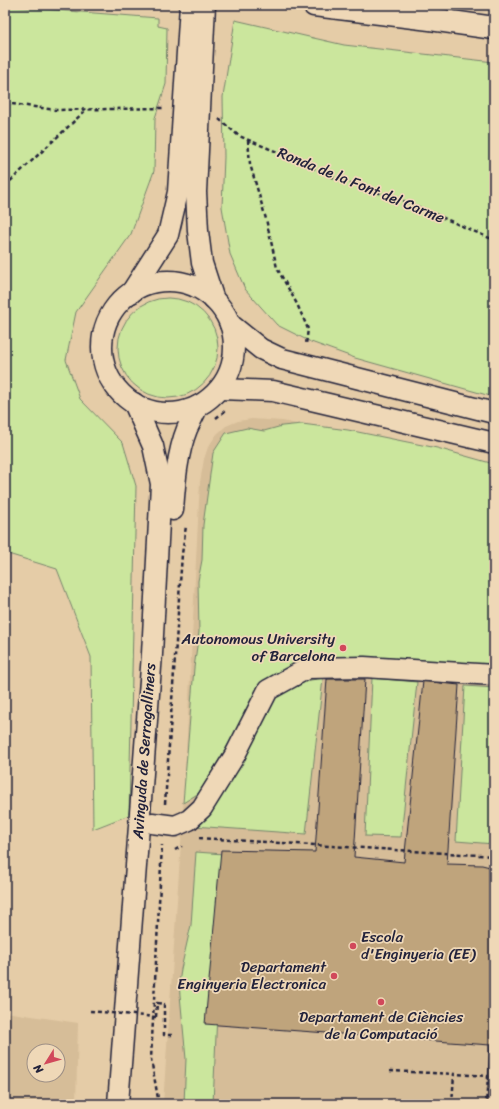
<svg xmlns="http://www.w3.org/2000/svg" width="499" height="1109" viewBox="0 0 499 1109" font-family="Sriracha,sans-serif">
<rect width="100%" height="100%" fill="#e5cca7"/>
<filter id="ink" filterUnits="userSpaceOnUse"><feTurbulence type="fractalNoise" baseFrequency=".025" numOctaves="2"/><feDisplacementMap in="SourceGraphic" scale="8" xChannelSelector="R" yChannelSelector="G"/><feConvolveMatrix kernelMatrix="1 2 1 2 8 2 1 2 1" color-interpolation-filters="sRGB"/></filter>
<g filter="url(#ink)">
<g fill="#d6bd98" fill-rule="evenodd">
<polygon points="252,419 283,421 494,471 494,1104 163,1104 183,814 200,482 204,459 208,447 217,434 226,426 238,421"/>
<path d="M5 1012 78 1023 76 1104H5ZM34 1051H58V1075H34Z"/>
</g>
<g fill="#cbe69d" stroke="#76846c">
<polygon points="5,6 158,18 158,26 167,28 166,84 155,118 154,171 131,234 76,312 66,360 80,399 123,443 136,486 129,815 93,829 91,657 57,569 5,553"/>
<polygon points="235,20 344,45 494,62 494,397 355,358 311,342 277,325 245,289 230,254 222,207 224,157 223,97"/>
<circle cx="168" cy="348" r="50"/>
<polygon points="302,424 348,430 437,448 494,464 494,674 310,655 267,680 199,793 183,803 194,668 199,632 198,581 202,560 203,525 213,453 226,433 247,428 264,431 282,426"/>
<polygon points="323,678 306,834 193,826 274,699 293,683"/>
<polygon points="372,678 417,682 401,837 365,836"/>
<polygon points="465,686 494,688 494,844 456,841"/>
<polygon points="196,852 224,854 213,1104 184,1103 186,1059 179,984 181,969 191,925"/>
</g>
<polygon fill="#bfa47c" stroke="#22223b" points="327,679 365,679 354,857 404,862 423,681 459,685 447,864 482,865 494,868 494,1104 487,1104 490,1045 205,1024 221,850 315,852"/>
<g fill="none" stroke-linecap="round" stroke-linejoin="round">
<defs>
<g id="minor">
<polyline points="205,5 196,192 198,231 202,263 214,300"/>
<circle cx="168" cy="347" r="66"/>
<polyline points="131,293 168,235 178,192 190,5"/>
<polyline points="230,324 261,349 282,359 494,413"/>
<polyline points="220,389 273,391 494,443"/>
<path d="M173 510C175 483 177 454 187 429 191 421 194 414 198 406"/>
<polyline points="152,823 175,826 189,820 202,808 235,755 268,690 308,668 364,667 494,675"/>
<polyline points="118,1104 152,654 161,484 153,446 134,403"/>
</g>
<polyline id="highway" points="314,5 430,19 494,28"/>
</defs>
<use href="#minor" stroke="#22223b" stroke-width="23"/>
<use href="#highway" stroke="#22223b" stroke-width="25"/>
<g stroke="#22223b" stroke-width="2.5" stroke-dasharray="4 3" stroke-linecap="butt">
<polyline points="5,103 56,110 164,108"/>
<polyline points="219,119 239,136 282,154 333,177 409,203 494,240"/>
<polyline points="248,140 250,164 266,219 277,268 297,304 308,329 306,344"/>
<polyline points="5,186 86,110"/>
<polyline points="216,418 225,411"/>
<polyline points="165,804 182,554 186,526"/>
<polyline points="199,838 494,856"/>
<polyline points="175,850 182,846"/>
<polyline points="156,1017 157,1003 164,1004 164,1035 172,1035"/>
<polyline points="390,1071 454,1074"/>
<polyline points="159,1104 151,1059 162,845"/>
<polyline points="308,1104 308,1102 348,1104"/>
<polyline points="452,1104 454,1074 488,1076 486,1104"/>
</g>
<use href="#minor" stroke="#efd8b7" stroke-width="20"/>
<use href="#highway" stroke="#efd8b7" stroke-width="22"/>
<polyline stroke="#22223b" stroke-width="2.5" stroke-dasharray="4 3" stroke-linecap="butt" points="90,1011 156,1017"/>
</g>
</g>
<g fill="#d1495b" stroke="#efd8b7" stroke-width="1.5">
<circle cx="343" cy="648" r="4"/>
<circle cx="353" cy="946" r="4"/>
<circle cx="334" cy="976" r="4"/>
<circle cx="381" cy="1002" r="4"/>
</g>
<g text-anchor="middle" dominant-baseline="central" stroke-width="3.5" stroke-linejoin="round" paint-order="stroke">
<g font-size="15" fill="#22223b" stroke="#efd8b7">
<text transform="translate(361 185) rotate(22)">Ronda de la Font del Carme</text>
<text transform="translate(144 751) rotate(-86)">Avinguda de Serragalliners</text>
</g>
<g font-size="15" fill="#22223b" stroke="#efd8b7" text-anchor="end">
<text x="335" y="639">Autonomous University<tspan x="335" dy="17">of Barcelona</tspan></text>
<text x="361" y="937" text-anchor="start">Escola<tspan x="361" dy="17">d'Enginyeria (EE)</tspan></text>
<text x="326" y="967">Departament<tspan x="326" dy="17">Enginyeria Electronica</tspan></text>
<text x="381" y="1017" text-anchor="middle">Departament de Ciències<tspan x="381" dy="17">de la Computació</tspan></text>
</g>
</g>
<rect width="499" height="1109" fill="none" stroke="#efd8b7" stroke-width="20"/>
<rect x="10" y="10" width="479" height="1089" fill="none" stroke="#22223b" stroke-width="1.5" filter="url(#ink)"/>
<g transform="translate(46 1063) rotate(233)"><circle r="19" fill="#efd8b7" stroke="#9d8f85"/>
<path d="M0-3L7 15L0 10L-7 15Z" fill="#d1495b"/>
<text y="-6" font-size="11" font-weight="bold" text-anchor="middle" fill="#22223b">N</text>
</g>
</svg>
